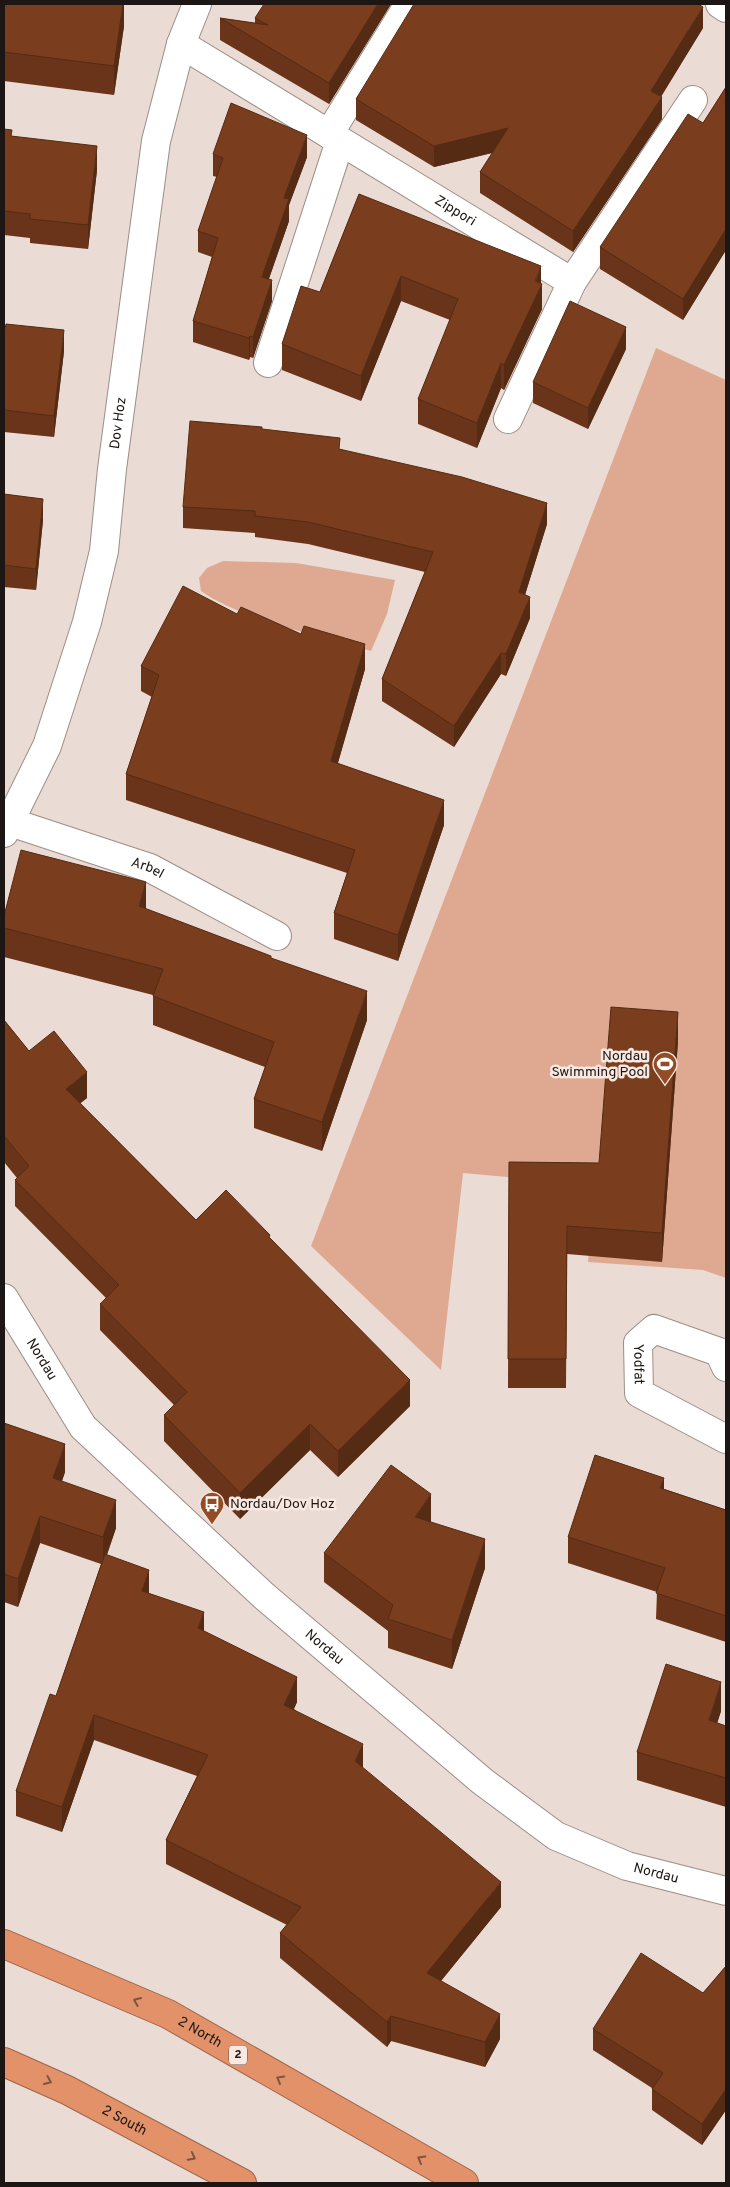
<svg xmlns="http://www.w3.org/2000/svg" width="730" height="2187" viewBox="0 0 730 2187" font-family="Overpass,sans-serif">
<rect width="100%" height="100%" fill="#eadbd4"/>
<g fill="#dea990">
<polygon points="656,348 726,380 726,1278 703,1270 588,1262 594,1185 463,1173 441,1370 311,1246"/>
<path d="M223 561 296 563 395 580 387 614 371 651C322 636 242 620 201 591L199 578 207 568Z"/>
</g>
<g fill="none" stroke-linecap="round" stroke-linejoin="round">
<defs>
<g id="minor">
<polyline points="720,4 726,8"/>
<path id="s1" d="M181 44 572 282"/>
<polyline points="329,134 409,4"/>
<polyline points="268,363 340,141"/>
<polyline points="508,419 572,282 693,100"/>
<path id="s2" d="M10 822 150 868 277 936"/>
<path id="s3" d="M4 833 47 746 87 622 104 551 112 469 156 141 181 44 197 4"/>
<path id="s4" d="M4 1298 83 1427 264 1596 482 1781 556 1836 627 1866 726 1891"/>
<path id="s5" d="M726 1367 719 1352 654 1329 638 1343 639 1393 726 1439"/>
</g>
<g id="highway">
<path id="s6" d="M4 1944 168 2014 464 2183"/>
<path id="s7" d="M4 2062 67 2090 242 2183"/>
</g>
</defs>
<use href="#minor" stroke="#9c8e87" stroke-width="30"/>
<use href="#highway" stroke="#9d664b" stroke-width="30"/>
<use href="#minor" stroke="#fff" stroke-width="28"/>
<use href="#highway" stroke="#e39168" stroke-width="28"/>
</g>
<g fill="#693419">
<polygon points="4,4 124,4 124,26 114,95 4,81"/>
<polygon points="391,4 329,104 220,40 220,18 255,23 255,18"/>
<polygon points="703,28 661,97 662,119 573,252 480,193 480,172 492,153 434,167 356,120 356,99"/>
<polygon points="726,87 726,250 683,320 600,269 600,247 703,123"/>
<polygon points="4,129 12,136 97,170 88,249 30,243 30,238 4,235"/>
<polygon points="213,154 307,157 289,205 289,221 269,279 272,301 253,358 250,357 249,360 193,342 193,321 212,257 198,252 198,231 217,177 213,176"/>
<polygon points="359,194 541,284 542,309 504,390 501,388 477,448 418,424 418,399 450,320 401,301 361,401 282,370 282,344 320,292"/>
<polygon points="4,329 64,351 54,437 4,432"/>
<polygon points="626,349 588,429 533,403 533,382"/>
<polygon points="262,429 340,449 547,524 525,595 530,618 506,676 501,674 454,747 382,701 382,679 425,572 308,544 255,537 255,533 183,528 183,507"/>
<polygon points="4,494 43,520 36,590 4,587"/>
<polygon points="237,614 365,669 338,763 444,825 398,961 334,939 334,913 347,873 126,800 126,774 152,697 141,691 141,666"/>
<polygon points="146,909 271,958 367,1020 322,1151 254,1128 254,1099 265,1067 153,1025 153,995 4,957 4,916"/>
<polygon points="4,1020 29,1051 87,1098 80,1103 196,1220 270,1239 410,1406 338,1477 310,1450 240,1519 164,1441 164,1415 174,1405 100,1330 100,1304 106,1298 15,1206 15,1180 17,1178 4,1162"/>
<polygon points="678,1041 662,1262 567,1254 566,1388 508,1388 509,1162 599,1163"/>
<polygon points="4,1423 65,1472 62,1481 116,1528 107,1555 149,1594 204,1631 297,1702 294,1709 363,1768 501,1907 441,1981 500,2039 485,2067 391,2041 387,2047 280,1958 280,1933 287,1925 166,1864 166,1840 197,1776 94,1740 62,1832 16,1816 16,1791 56,1696 101,1564 40,1543 18,1607 4,1602"/>
<polygon points="664,1489 726,1510 726,1642 656,1619 657,1592 568,1563 568,1537"/>
<polygon points="431,1522 485,1568 452,1669 388,1648 388,1631 324,1582 324,1553"/>
<polygon points="721,1711 717,1723 726,1726 726,1807 637,1780 637,1752"/>
<polygon points="726,1966 726,2110 702,2145 652,2110 652,2088 593,2050 593,2029 703,1993"/>
</g>
<g fill="#552b14">
<polygon points="123,4 124,4 124,26 114,95 114,66"/>
<polygon points="378,4 391,4 329,104 329,83"/>
<polygon points="703,7 703,28 651,112 651,91"/>
<polygon points="662,97 662,119 573,252 573,231"/>
<polygon points="508,128 508,149 434,167 434,146"/>
<polygon points="307,135 307,157 289,205 289,221 262,298 262,277 284,198"/>
<polygon points="97,146 97,170 88,249 88,225"/>
<polygon points="726,229 726,250 683,320 683,299"/>
<polygon points="541,266 541,287 542,284 542,309 504,390 504,365"/>
<polygon points="401,276 401,301 361,401 361,376"/>
<polygon points="272,280 272,301 253,358 253,337"/>
<polygon points="626,327 626,349 588,429 588,408"/>
<polygon points="64,330 64,351 54,437 54,416"/>
<polygon points="250,336 250,357 249,360 249,338"/>
<polygon points="501,363 501,388 477,448 477,423"/>
<polygon points="43,499 43,520 36,590 36,569"/>
<polygon points="547,503 547,524 519,614 519,592"/>
<polygon points="530,597 530,618 506,676 506,654"/>
<polygon points="365,644 365,669 331,786 331,761"/>
<polygon points="501,653 501,674 454,747 454,726"/>
<polygon points="444,800 444,825 398,961 398,935"/>
<polygon points="146,882 146,911 139,906"/>
<polygon points="367,991 367,1020 322,1151 322,1122"/>
<polygon points="678,1012 678,1041 662,1262 662,1233"/>
<polygon points="87,1072 87,1098 66,1115 66,1089"/>
<polygon points="410,1380 410,1406 338,1477 338,1451"/>
<polygon points="310,1424 310,1450 240,1519 240,1493"/>
<polygon points="65,1444 65,1472 53,1506 53,1478"/>
<polygon points="664,1478 664,1504 660,1488"/>
<polygon points="431,1494 431,1523 415,1517"/>
<polygon points="116,1500 116,1528 103,1565 103,1537"/>
<polygon points="40,1516 40,1543 18,1607 18,1579"/>
<polygon points="485,1539 485,1568 452,1669 452,1640"/>
<polygon points="149,1570 149,1595 142,1591"/>
<polygon points="204,1612 204,1637 198,1628"/>
<polygon points="297,1677 297,1702 284,1729 284,1705"/>
<polygon points="721,1682 721,1711 709,1749 709,1720"/>
<polygon points="94,1715 94,1740 62,1832 62,1807"/>
<polygon points="363,1744 363,1769 355,1761"/>
<polygon points="501,1882 501,1907 427,1998 427,1973"/>
<polygon points="500,2014 500,2039 485,2067 485,2042"/>
<polygon points="391,2016 391,2041 387,2047 387,2022"/>
<polygon points="726,2089 726,2110 702,2145 702,2124"/>
</g>
<g fill="#7a3d1d" stroke="#552b14">
<polygon points="4,4 123,4 114,66 4,52"/>
<polygon points="264,4 378,4 329,83 220,18 268,25 255,18"/>
<polygon points="414,4 698,4 703,7 651,91 662,97 573,231 480,172 508,128 434,146 356,99"/>
<polygon points="726,87 726,229 683,299 600,247 688,114 703,123"/>
<polygon points="231,103 307,135 284,198 289,199 262,277 272,280 253,337 250,336 249,338 193,321 218,238 198,231 223,158 213,154"/>
<polygon points="4,129 12,130 11,136 97,146 88,225 30,219 30,214 4,211"/>
<polygon points="359,194 541,266 535,281 542,284 504,365 501,363 477,423 418,399 458,299 401,276 361,376 282,344 301,286 320,292"/>
<polygon points="570,301 626,327 588,408 533,382"/>
<polygon points="6,324 64,330 54,416 4,410 4,329 5,329"/>
<polygon points="190,421 262,427 262,429 340,438 339,449 462,477 547,503 519,592 530,597 506,654 501,653 454,726 382,679 433,552 308,522 255,516 255,511 183,507"/>
<polygon points="4,494 43,499 36,569 4,565"/>
<polygon points="183,586 237,614 241,607 301,634 304,626 365,644 331,761 444,800 398,935 334,913 355,850 126,774 159,675 141,666"/>
<polygon points="21,850 146,882 139,906 271,956 271,958 367,991 322,1122 254,1099 274,1042 153,996 163,969 4,928 4,916"/>
<polygon points="611,1007 678,1012 662,1233 567,1226 566,1359 508,1359 509,1162 599,1163"/>
<polygon points="4,1020 29,1051 54,1031 87,1072 66,1089 196,1220 226,1190 270,1235 269,1237 410,1380 338,1451 310,1424 240,1493 164,1415 187,1392 100,1304 119,1285 15,1180 29,1166 4,1136"/>
<polygon points="4,1423 65,1444 53,1478 116,1500 103,1537 40,1516 18,1579 4,1574"/>
<polygon points="595,1455 664,1478 660,1488 726,1510 726,1616 656,1593 665,1568 568,1537"/>
<polygon points="391,1465 431,1494 415,1517 485,1539 452,1640 388,1619 393,1605 324,1553"/>
<polygon points="105,1554 149,1570 142,1591 204,1612 198,1628 297,1677 284,1705 363,1744 355,1761 501,1882 427,1973 500,2014 485,2042 391,2016 387,2022 280,1933 301,1907 166,1840 208,1755 94,1715 62,1807 16,1791 50,1694 56,1696"/>
<polygon points="666,1664 721,1682 709,1720 726,1726 726,1778 637,1752"/>
<polygon points="641,1953 703,1993 726,1966 726,2089 702,2124 652,2089 663,2073 593,2029"/>
</g>
<defs><path id="oneway-chevron" d="M-2-3.5L2.5 0L-2 3.5" fill="none" stroke-width="1.6" stroke-linecap="round" stroke-linejoin="round" transform="scale(1.25)"/></defs>
<g stroke="#80543e">
<use href="#oneway-chevron" transform="translate(137 2001) rotate(-157)"/>
<use href="#oneway-chevron" transform="translate(280 2079) rotate(-150)"/>
<use href="#oneway-chevron" transform="translate(48 2081) rotate(24)"/>
<use href="#oneway-chevron" transform="translate(192 2157) rotate(28)"/>
<use href="#oneway-chevron" transform="translate(421 2159) rotate(-150)"/>
</g>
<defs>
<symbol id="stadium-pin" viewBox="-11 -11 22 30"><path d="M0 17L-7.5 6A9.5 9.5 0 1 1 7.5 6Z" fill="#934c26" stroke="#f8e8e1"/><path d="M0-5a6.5 5 0 1 0 0 10a6.5 5 0 1 0 0-10ZM-3.5-1.8h7v3.6h-7Z" fill="#fff"/></symbol>
<symbol id="bus-pin" viewBox="-11 -11 22 30"><path d="M0 17L-7.5 6A9.5 9.5 0 1 1 7.5 6Z" fill="#934c26" stroke="#f8e8e1"/><path d="M-5-6H5V4H4V6H2V4H-2V6H-4V4H-5ZM-3.5-4V0h7V-4ZM-3.5 1.2v1.5H-2V1.2ZM2 1.2v1.5H3.5V1.2Z" fill="#fff"/></symbol>
</defs>
<g fill-rule="evenodd">
<use href="#stadium-pin" x="651" y="1050" width="28" height="38"/>
<use href="#bus-pin" x="198" y="1490" width="28" height="38"/>
</g>
<g text-anchor="middle" dominant-baseline="central" stroke-width="5" stroke-linejoin="round" paint-order="stroke">
<rect fill="#f8e8e1" stroke="#5e5652" stroke-width="1" x="229" y="2045.5" width="18" height="19" rx="4"/>
<g font-size="12" font-weight="bold" fill="#1c1714">
<text x="238" y="2055">2</text>
</g>
<g font-size="14" fill="#1c1714" stroke="#f8e8e1">
<text stroke="none"><textPath href="#s1" startOffset="321">Zippori</textPath></text>
<text stroke="none"><textPath href="#s3" startOffset="429">Dov Hoz</textPath></text>
<text stroke="none"><textPath href="#s2" startOffset="145">Arbel</textPath></text>
<text stroke="none"><textPath href="#s4" startOffset="72">Nordau</textPath></text>
<text stroke="none"><textPath href="#s5" startOffset="128">Yodfat</textPath></text>
<text stroke="none"><textPath href="#s4" startOffset="478">Nordau</textPath></text>
<text stroke="none"><textPath href="#s4" startOffset="884">Nordau</textPath></text>
<text stroke="none"><textPath href="#s6" startOffset="215">2 North</textPath></text>
<text stroke="none"><textPath href="#s7" startOffset="134">2 South</textPath></text>
</g>
<g font-size="14" fill="#1c1714" stroke="#f8e8e1" text-anchor="end">
<text x="648" y="1056">Nordau<tspan x="648" dy="16">Swimming Pool</tspan></text>
<text x="230" y="1504" text-anchor="start">Nordau/Dov Hoz</text>
</g>
</g>
<rect width="730" height="2187" fill="none" stroke="#1c1714" stroke-width="10"/>
</svg>
